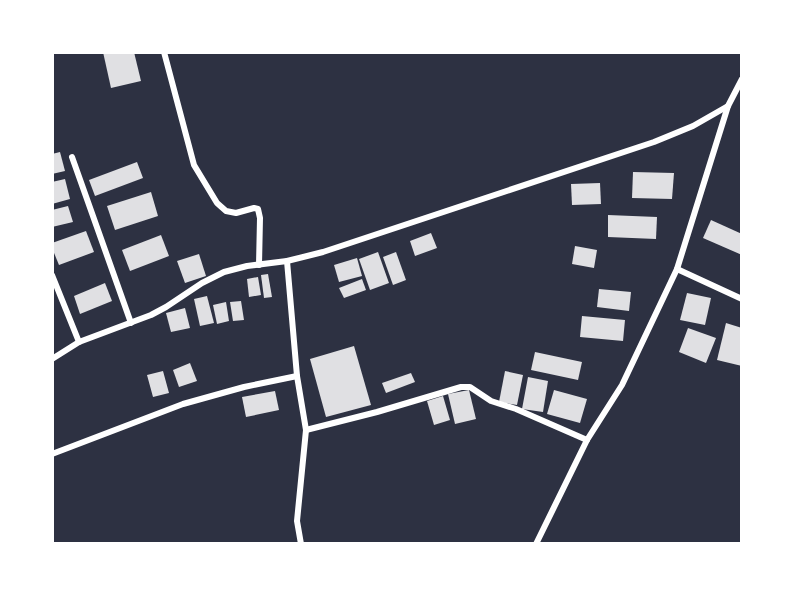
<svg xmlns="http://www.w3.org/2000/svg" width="794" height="596" viewBox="0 0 794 596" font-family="'Asap Condensed',sans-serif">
<rect width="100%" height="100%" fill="#2d3142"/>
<g fill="#e0e0e3">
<polygon points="103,52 134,52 141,81 111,88"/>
<polygon points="60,152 65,171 52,174 52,154"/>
<polygon points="137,162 143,178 95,196 89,180"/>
<polygon points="633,172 674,173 672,199 632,198"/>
<polygon points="65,179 70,199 52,204 52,182"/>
<polygon points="600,183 601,204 572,205 571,184"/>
<polygon points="151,192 158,216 115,230 107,206"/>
<polygon points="68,206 73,222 52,227 52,210"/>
<polygon points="608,215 657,217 656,239 608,237"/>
<polygon points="711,220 742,234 742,255 703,238"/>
<polygon points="86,231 94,252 59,265 52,248 52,243"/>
<polygon points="431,233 437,248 415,256 410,241"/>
<polygon points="161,235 169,256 130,271 122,250"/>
<polygon points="575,246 597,250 594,268 572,264"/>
<polygon points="378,252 389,283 370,290 359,259"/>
<polygon points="396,252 406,280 393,285 383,257"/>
<polygon points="199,254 206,276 185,283 177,261"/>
<polygon points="357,258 362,276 339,282 334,265"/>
<polygon points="268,274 272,297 264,298 261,275"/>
<polygon points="258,277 261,295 249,297 247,279"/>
<polygon points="362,279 366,290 344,298 339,288"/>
<polygon points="105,283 112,301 80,314 74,296"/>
<polygon points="599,289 631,292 629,311 597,307"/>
<polygon points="687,293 711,298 705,325 680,320"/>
<polygon points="207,296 214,323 200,326 194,299"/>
<polygon points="241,301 244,320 233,321 230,302"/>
<polygon points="226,302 229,321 217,324 213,305"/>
<polygon points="185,308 190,328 171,332 166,313"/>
<polygon points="582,316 625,320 623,341 580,337"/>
<polygon points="726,323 742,328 742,366 717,360"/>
<polygon points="688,328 716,338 706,363 679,352"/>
<polygon points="354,346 371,405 326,417 310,359"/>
<polygon points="535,352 582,362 578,380 531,370"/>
<polygon points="190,363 197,381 179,387 173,370"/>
<polygon points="163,371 169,393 153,397 147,375"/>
<polygon points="505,371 523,375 517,405 499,402"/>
<polygon points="411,373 415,382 386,393 382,383"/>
<polygon points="528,377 548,381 543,412 522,409"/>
<polygon points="469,390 476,419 455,424 448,394"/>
<polygon points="554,390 587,399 580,423 547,414"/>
<polygon points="275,391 279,410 246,417 242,397"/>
<polygon points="443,396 450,420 434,425 427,401"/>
</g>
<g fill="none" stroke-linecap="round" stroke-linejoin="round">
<g stroke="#fff" stroke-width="6">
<polyline points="164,52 194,165 217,203 226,211 236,213 254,208 258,209 260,218 259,265"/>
<polyline points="72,157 131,323"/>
<polyline points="287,261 297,376 306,430 297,521 301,544"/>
<polyline points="677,269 742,299"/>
<polyline points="52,275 79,342"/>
<polyline points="52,359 79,342 151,315 166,307 202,283 224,272 247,266 287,261 323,252 654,142 693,126 728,106"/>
<polyline points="306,430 377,412 461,387 470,387 491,401 516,409 587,440"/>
<polyline points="52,454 183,404 244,387 297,376"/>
<polyline points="536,544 587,440 622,385 677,269 728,106 742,79"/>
</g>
</g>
<rect width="794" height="596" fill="none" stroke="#ffffff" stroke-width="108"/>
</svg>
